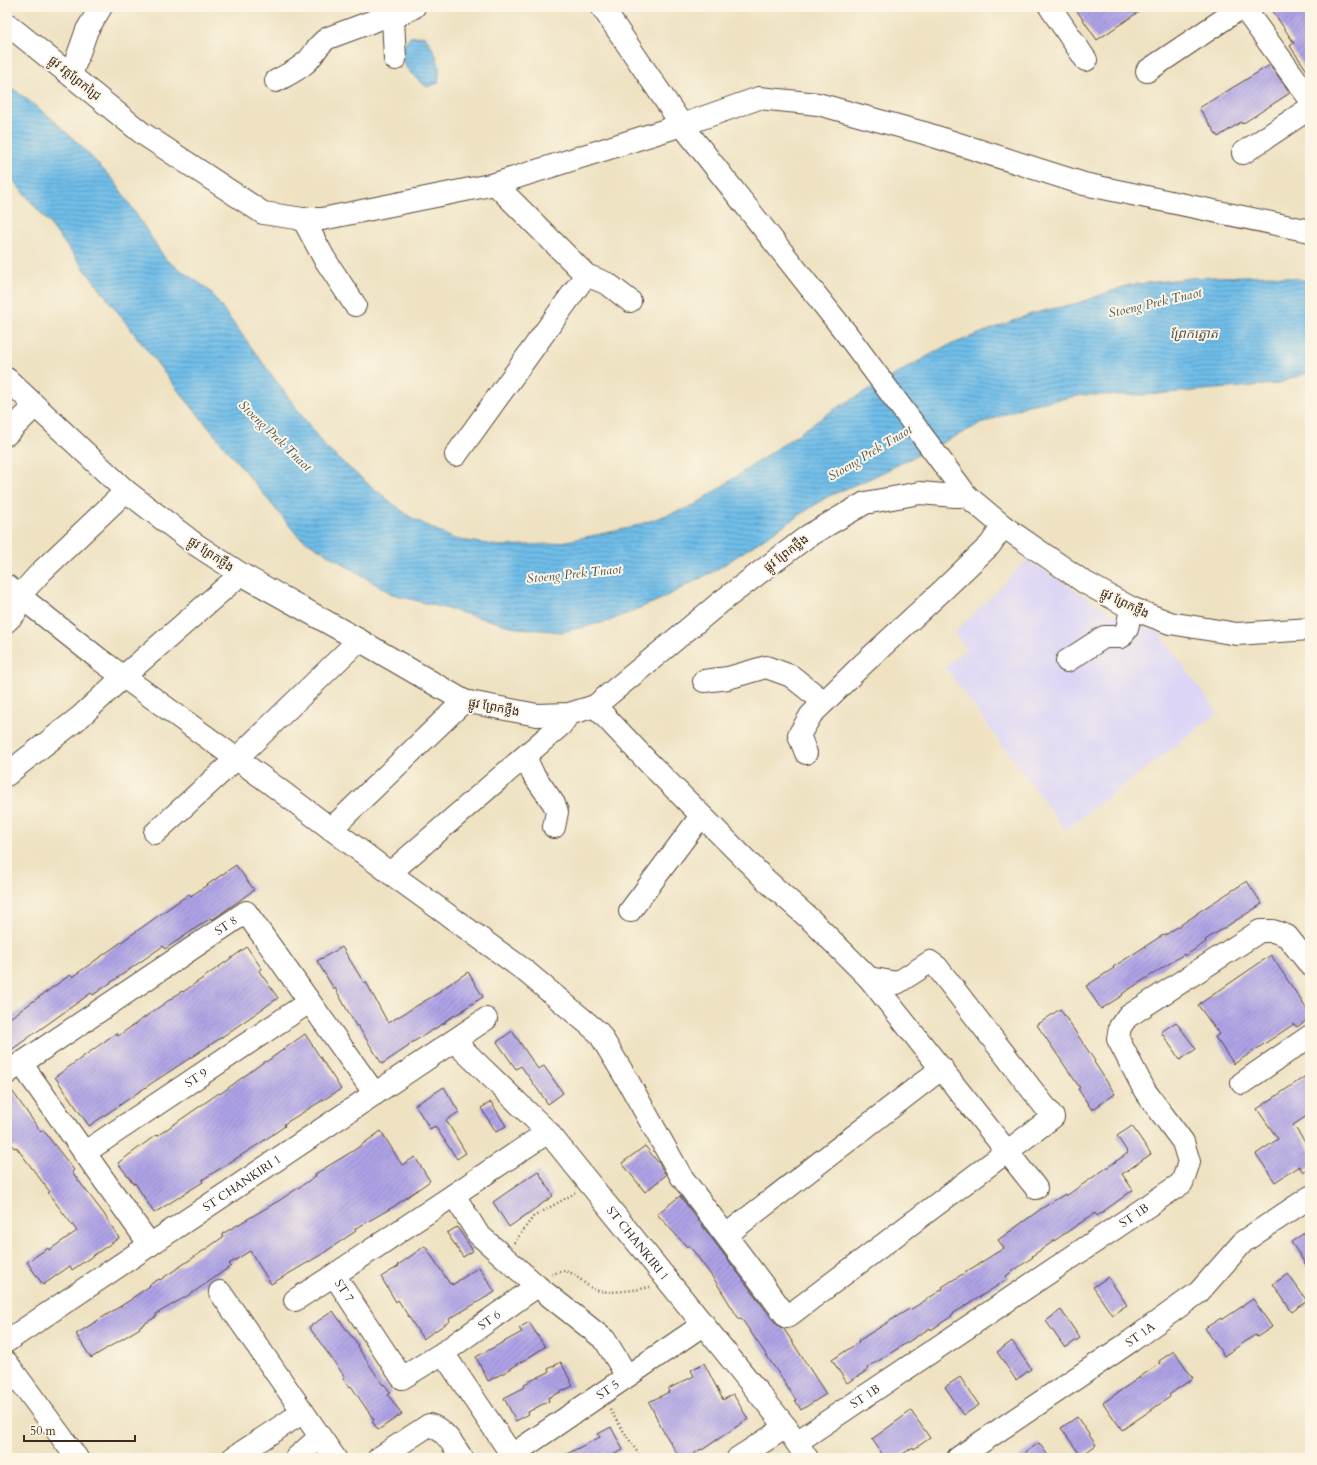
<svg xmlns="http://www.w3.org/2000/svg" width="1317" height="1465" viewBox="0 0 1317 1465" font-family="Cardo,'Noto Sans Khmer',serif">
<defs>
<pattern id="water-rules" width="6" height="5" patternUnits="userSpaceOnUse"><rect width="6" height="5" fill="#6fbde9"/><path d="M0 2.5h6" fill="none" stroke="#5c9abc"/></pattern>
<pattern id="building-hatch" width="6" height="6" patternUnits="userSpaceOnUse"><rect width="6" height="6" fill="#aea2e6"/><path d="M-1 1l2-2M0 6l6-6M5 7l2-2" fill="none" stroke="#8f84ba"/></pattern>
</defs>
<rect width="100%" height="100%" fill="#fcf5e5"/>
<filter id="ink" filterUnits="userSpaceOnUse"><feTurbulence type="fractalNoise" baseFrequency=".025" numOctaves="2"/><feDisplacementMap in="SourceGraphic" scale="8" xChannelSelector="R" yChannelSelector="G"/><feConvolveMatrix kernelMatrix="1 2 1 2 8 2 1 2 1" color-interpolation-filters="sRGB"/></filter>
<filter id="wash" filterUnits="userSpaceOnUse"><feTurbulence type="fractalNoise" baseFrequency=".012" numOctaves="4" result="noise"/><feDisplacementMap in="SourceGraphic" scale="16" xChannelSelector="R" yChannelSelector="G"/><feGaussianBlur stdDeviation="0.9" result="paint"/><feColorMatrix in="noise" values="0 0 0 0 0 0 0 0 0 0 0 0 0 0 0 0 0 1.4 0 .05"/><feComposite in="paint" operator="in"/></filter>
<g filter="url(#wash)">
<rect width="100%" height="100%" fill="#eee2c2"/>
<polygon fill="#dcd5f6" points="1027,560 1128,623 1157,630 1218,713 1065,830 945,667 966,649 954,634"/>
<g fill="url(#water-rules)" stroke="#557484">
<path d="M424 36C435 49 442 65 438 83L427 87C416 78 397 65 403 48 405 44 408 40 410 37Z"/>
<polygon points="7,84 52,119 83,148 115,182 166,260 208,289 326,448 367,483 410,517 454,539 500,546 552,544 629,528 693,506 835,409 942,348 1031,314 1078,303 1129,285 1191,278 1272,275 1310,281 1310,372 1276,384 1144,395 1083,395 1028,405 978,425 873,477 827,497 716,570 659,600 609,621 562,632 518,628 392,594 298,536 177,389 49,223 7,173"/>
</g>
<g id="blocks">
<g fill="url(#building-hatch)">
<polygon points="1084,7 1146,7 1097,40 1077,11"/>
<polygon points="1270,7 1310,7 1310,75 1290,46 1294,43"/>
<polygon points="1270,65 1290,93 1242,124 1241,122 1218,137 1199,108"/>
<polygon points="236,865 254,890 212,920 211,918 165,949 163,946 93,995 91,993 7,1053 7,1020 70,975 72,977 189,894 191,896"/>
<polygon points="1247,881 1262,904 1205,940 1206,942 1185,956 1184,954 1122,994 1123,995 1101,1009 1086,986 1114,968 1113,967 1163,935 1164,936 1197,914 1197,913"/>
<polygon points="247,947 262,969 259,971 278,998 219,1039 152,1083 89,1126 55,1077 116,1033 118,1036 182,991 183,992"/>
<polygon points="342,947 364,983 366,982 388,1023 440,992 439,991 468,972 483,997 464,1009 464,1010 445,1021 446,1022 408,1045 409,1046 382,1064 358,1026 356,1026 335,988 334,989 317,961"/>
<polygon points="1271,955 1310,1014 1310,1018 1297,1027 1294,1024 1234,1064 1215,1037 1219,1034 1198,1005"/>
<polygon points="1060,1009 1095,1061 1094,1062 1115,1094 1092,1110 1078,1089 1080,1088 1037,1025"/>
<polygon points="1176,1022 1196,1049 1180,1060 1161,1032"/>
<polygon points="512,1031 538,1069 544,1066 563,1093 548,1104 521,1066 516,1069 497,1042"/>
<polygon points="305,1034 341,1089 284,1124 285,1126 259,1144 202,1180 203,1182 154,1213 135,1183 134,1184 118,1163 156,1135 157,1136 219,1093 220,1094 265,1061 266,1062"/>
<polygon points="1310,1073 1310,1114 1293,1125 1310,1149 1310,1167 1303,1172 1299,1166 1275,1182 1256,1154 1278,1139 1257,1109"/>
<polygon points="7,1085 8,1085 41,1132 43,1130 74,1170 72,1172 104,1214 119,1238 72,1270 70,1266 43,1285 27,1262 48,1248 49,1250 77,1231 48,1193 50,1192 16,1147 14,1148 7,1138"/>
<polygon points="444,1087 459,1112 446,1120 466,1153 457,1159 435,1126 430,1129 415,1105"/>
<polygon points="491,1102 506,1126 496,1132 481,1108"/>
<polygon points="1132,1126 1151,1154 1122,1174 1133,1190 1097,1216 1095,1213 1032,1256 1033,1257 1006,1276 1008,1279 951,1315 952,1316 931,1330 930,1328 867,1368 868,1370 847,1383 832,1360 859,1342 858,1341 909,1309 910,1310 943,1289 942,1287 1004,1248 998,1240 1041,1209 1065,1194 1066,1196 1128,1153 1117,1136"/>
<polygon points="381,1131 402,1165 415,1157 430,1181 393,1207 355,1229 356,1231 319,1256 271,1284 250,1251 229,1264 231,1266 194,1292 156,1314 157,1316 139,1327 140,1328 91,1358 76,1334 132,1299 132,1298 150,1286 149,1285 159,1279 160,1280 206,1249 223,1237 222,1234 280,1200 316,1176 315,1174 353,1151"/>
<polygon points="645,1146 660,1165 666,1175 645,1192 622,1163"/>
<polygon points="538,1171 553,1196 509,1227 493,1202"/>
<polygon points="680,1196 777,1325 784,1329 826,1394 801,1410 795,1400 796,1400 765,1353 741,1318 739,1319 716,1282 689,1245 687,1247 657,1214"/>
<polygon points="457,1227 473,1251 463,1257 447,1233"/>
<polygon points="1310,1229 1310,1271 1291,1242"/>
<polygon points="425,1246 450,1284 452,1283 452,1285 479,1267 495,1292 449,1319 450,1321 423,1339 398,1300 396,1302 381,1277 399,1266 398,1265"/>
<polygon points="1288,1274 1307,1301 1292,1312 1273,1284"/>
<polygon points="1108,1277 1127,1305 1112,1315 1093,1287"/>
<polygon points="1253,1299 1272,1327 1257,1337 1255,1335 1224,1356 1205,1328 1221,1318 1222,1320"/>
<polygon points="1061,1310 1080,1338 1065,1348 1046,1321"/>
<polygon points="333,1311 351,1336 352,1336 358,1345 357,1346 383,1385 384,1384 391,1393 388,1395 402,1414 378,1430 372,1421 374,1420 351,1386 350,1387 343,1378 345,1377 309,1327"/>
<polygon points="529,1322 545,1347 507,1371 488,1381 476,1357 522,1332 519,1328"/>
<polygon points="1012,1341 1031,1369 1016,1380 997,1352"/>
<polygon points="1174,1351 1193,1378 1169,1395 1170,1397 1122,1430 1103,1403 1160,1363 1159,1361"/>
<polygon points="561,1362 573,1386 548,1398 549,1401 528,1412 529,1414 516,1421 504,1398 525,1387 524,1384 549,1372 548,1369"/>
<polygon points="704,1363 723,1400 733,1394 748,1419 702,1450 701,1449 688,1458 680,1458 662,1429 649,1402 669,1392 668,1389 694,1376 691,1370"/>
<polygon points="960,1377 979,1405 964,1415 945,1387"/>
<polygon points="911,1411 930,1438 914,1449 913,1447 897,1458 885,1458 872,1439"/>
<polygon points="1077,1417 1096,1445 1081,1456 1061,1428"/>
<polygon points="611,1427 623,1450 607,1458 559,1458 600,1437 598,1434"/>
<polygon points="1039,1443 1050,1458 1017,1458"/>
</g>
</g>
</g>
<g filter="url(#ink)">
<use href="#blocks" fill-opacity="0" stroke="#564637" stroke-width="1"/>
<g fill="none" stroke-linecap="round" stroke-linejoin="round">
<defs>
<g id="minor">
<polyline points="602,7 682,125 846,333 967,496 1003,526 1084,582 1131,608 1170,623 1237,634 1310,629"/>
<polyline points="1050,7 1086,60"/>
<polyline points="1243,7 1310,99"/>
<polyline points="393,18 395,59"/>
<polyline points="7,24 142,133 263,213 303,219 322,219 495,184 682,125 759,98 818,104 924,133 1084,184 1310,231"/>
<polyline points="1147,71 1242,7"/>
<polyline points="71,75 87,30 101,7"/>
<path d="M276 81C285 76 296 71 304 64 315 56 315 46 328 38L387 16 393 18 414 7"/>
<polyline points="1243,153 1310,108"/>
<polyline points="495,184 586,275 608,284 630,301"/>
<polyline points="303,219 324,258 355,305"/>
<polyline points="7,379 126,491 195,544 241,574 359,640 464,701 537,715 569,714 595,706 722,601 808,536 865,503 920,493 955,496 967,496"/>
<polyline points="7,434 35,406"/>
<polyline points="456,455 586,275"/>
<polyline points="7,586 99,659 270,783 390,873 524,970 599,1033 629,1083 681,1176 787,1317 1053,1117 937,967 930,962 897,983 869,978 812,921 767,881 649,763 595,706"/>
<polyline points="7,621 15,613 20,595 42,571 126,491"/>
<polyline points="1067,661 1104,637 1121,637 1127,629 1131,608"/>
<polyline points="704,681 728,678 766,667 791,676 824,702"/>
<polyline points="806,753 799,735 811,715 863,664 943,590 990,545 1003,526"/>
<polyline points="525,757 533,774 554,804 557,812 554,827"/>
<polyline points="7,775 21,763 80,717 124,676 241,574"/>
<polyline points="331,829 464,701"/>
<polyline points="155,833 236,759 359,640"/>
<polyline points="390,873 561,725 569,714"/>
<polyline points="630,911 701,816"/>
<polyline points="869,978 1036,1188"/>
<path id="s1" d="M454 1041 548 1132 786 1427 807 1458"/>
<polyline points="21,1063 150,1245"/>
<path id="s2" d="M7 1073 246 912 375 1094"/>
<polyline points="1242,1083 1310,1036"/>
<path id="s3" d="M548 1132 334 1275 402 1378 443 1353 512 1455 704 1324"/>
<path id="s4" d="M84 1153 309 1002"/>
<polyline points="454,1195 478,1234 537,1286 605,1340 627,1376"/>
<polyline points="726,1235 942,1068"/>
<polyline points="220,1292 335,1458"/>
<polyline points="295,1300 334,1275"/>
<path id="s5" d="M7 1341 486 1019"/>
<path id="s6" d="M443 1353 537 1286"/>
<polyline points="7,1363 77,1458"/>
<path id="s7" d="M797 1442 1182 1183 1189 1162 1183 1142 1145 1091 1118 1039 1120 1027 1127 1017 1260 931H1273L1287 936 1310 965"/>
<polyline points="233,1458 303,1412"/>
<polyline points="296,1458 320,1437"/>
<path d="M379 1458 429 1425C445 1429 453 1445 462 1458"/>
<polyline points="738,1458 786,1427"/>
<path id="s8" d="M958 1458 1131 1341 1199 1292 1244 1241 1310 1197"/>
</g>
</defs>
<use href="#minor" stroke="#564637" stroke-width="24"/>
<g stroke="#564637" stroke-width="2.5" stroke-dasharray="1 3" stroke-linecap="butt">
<polyline points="514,1243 533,1217 575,1193"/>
<path d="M552 1275C571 1262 581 1285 596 1290 608 1294 638 1290 650 1287"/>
<polyline points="610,1410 641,1458"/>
</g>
<use href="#minor" stroke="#fff" stroke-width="22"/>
</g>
</g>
<g text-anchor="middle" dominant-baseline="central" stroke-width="4" stroke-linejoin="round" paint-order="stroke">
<g font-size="12" fill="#3b2a1e" stroke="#fcf5e5">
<text transform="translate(75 78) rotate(39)">ផ្លូវ វត្តព្រែកជ្រៃ</text>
<text transform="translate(786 553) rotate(-37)">ផ្លូវ ព្រែកថ្លឹង</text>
<text transform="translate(211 554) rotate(34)">ផ្លូវ ព្រែកថ្លឹង</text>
<text transform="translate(1125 603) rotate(26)">ផ្លូវ ព្រែកថ្លឹង</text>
<text transform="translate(494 707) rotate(11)">ផ្លូវ ព្រែកថ្លឹង</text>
<text stroke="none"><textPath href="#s2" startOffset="264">ST 8</textPath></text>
<text stroke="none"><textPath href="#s4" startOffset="135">ST 9</textPath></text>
<text stroke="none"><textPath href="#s5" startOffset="283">ST CHANKIRI 1</textPath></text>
<text stroke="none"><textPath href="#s7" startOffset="406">ST 1B</textPath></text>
<text stroke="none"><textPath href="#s1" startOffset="274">ST CHANKIRI 1</textPath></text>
<text stroke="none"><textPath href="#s3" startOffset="276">ST 7</textPath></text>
<text stroke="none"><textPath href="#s6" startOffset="57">ST 6</textPath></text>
<text stroke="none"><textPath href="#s8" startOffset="220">ST 1A</textPath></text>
<text stroke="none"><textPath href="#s3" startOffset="668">ST 5</textPath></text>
<text stroke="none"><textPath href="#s7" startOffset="82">ST 1B</textPath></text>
</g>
<g font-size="13" font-style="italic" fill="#4b565b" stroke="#fcf5e5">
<text transform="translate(1155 303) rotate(-13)">Stoeng Prek Tnaot</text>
<text x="1194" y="334">ព្រែកត្នោត</text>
<text transform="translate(275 436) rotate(44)">Stoeng Prek Tnaot</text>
<text transform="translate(870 453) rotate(-31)">Stoeng Prek Tnaot</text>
<text transform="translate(574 574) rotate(-6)">Stoeng Prek Tnaot</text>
</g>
</g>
<rect width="1317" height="1465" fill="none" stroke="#fcf5e5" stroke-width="24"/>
<path d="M24 1435v6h111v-6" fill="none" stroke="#3b2a1e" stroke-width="2"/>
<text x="30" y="1435" font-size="12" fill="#3b2a1e" stroke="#fcf5e5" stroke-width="3" paint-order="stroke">50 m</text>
</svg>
